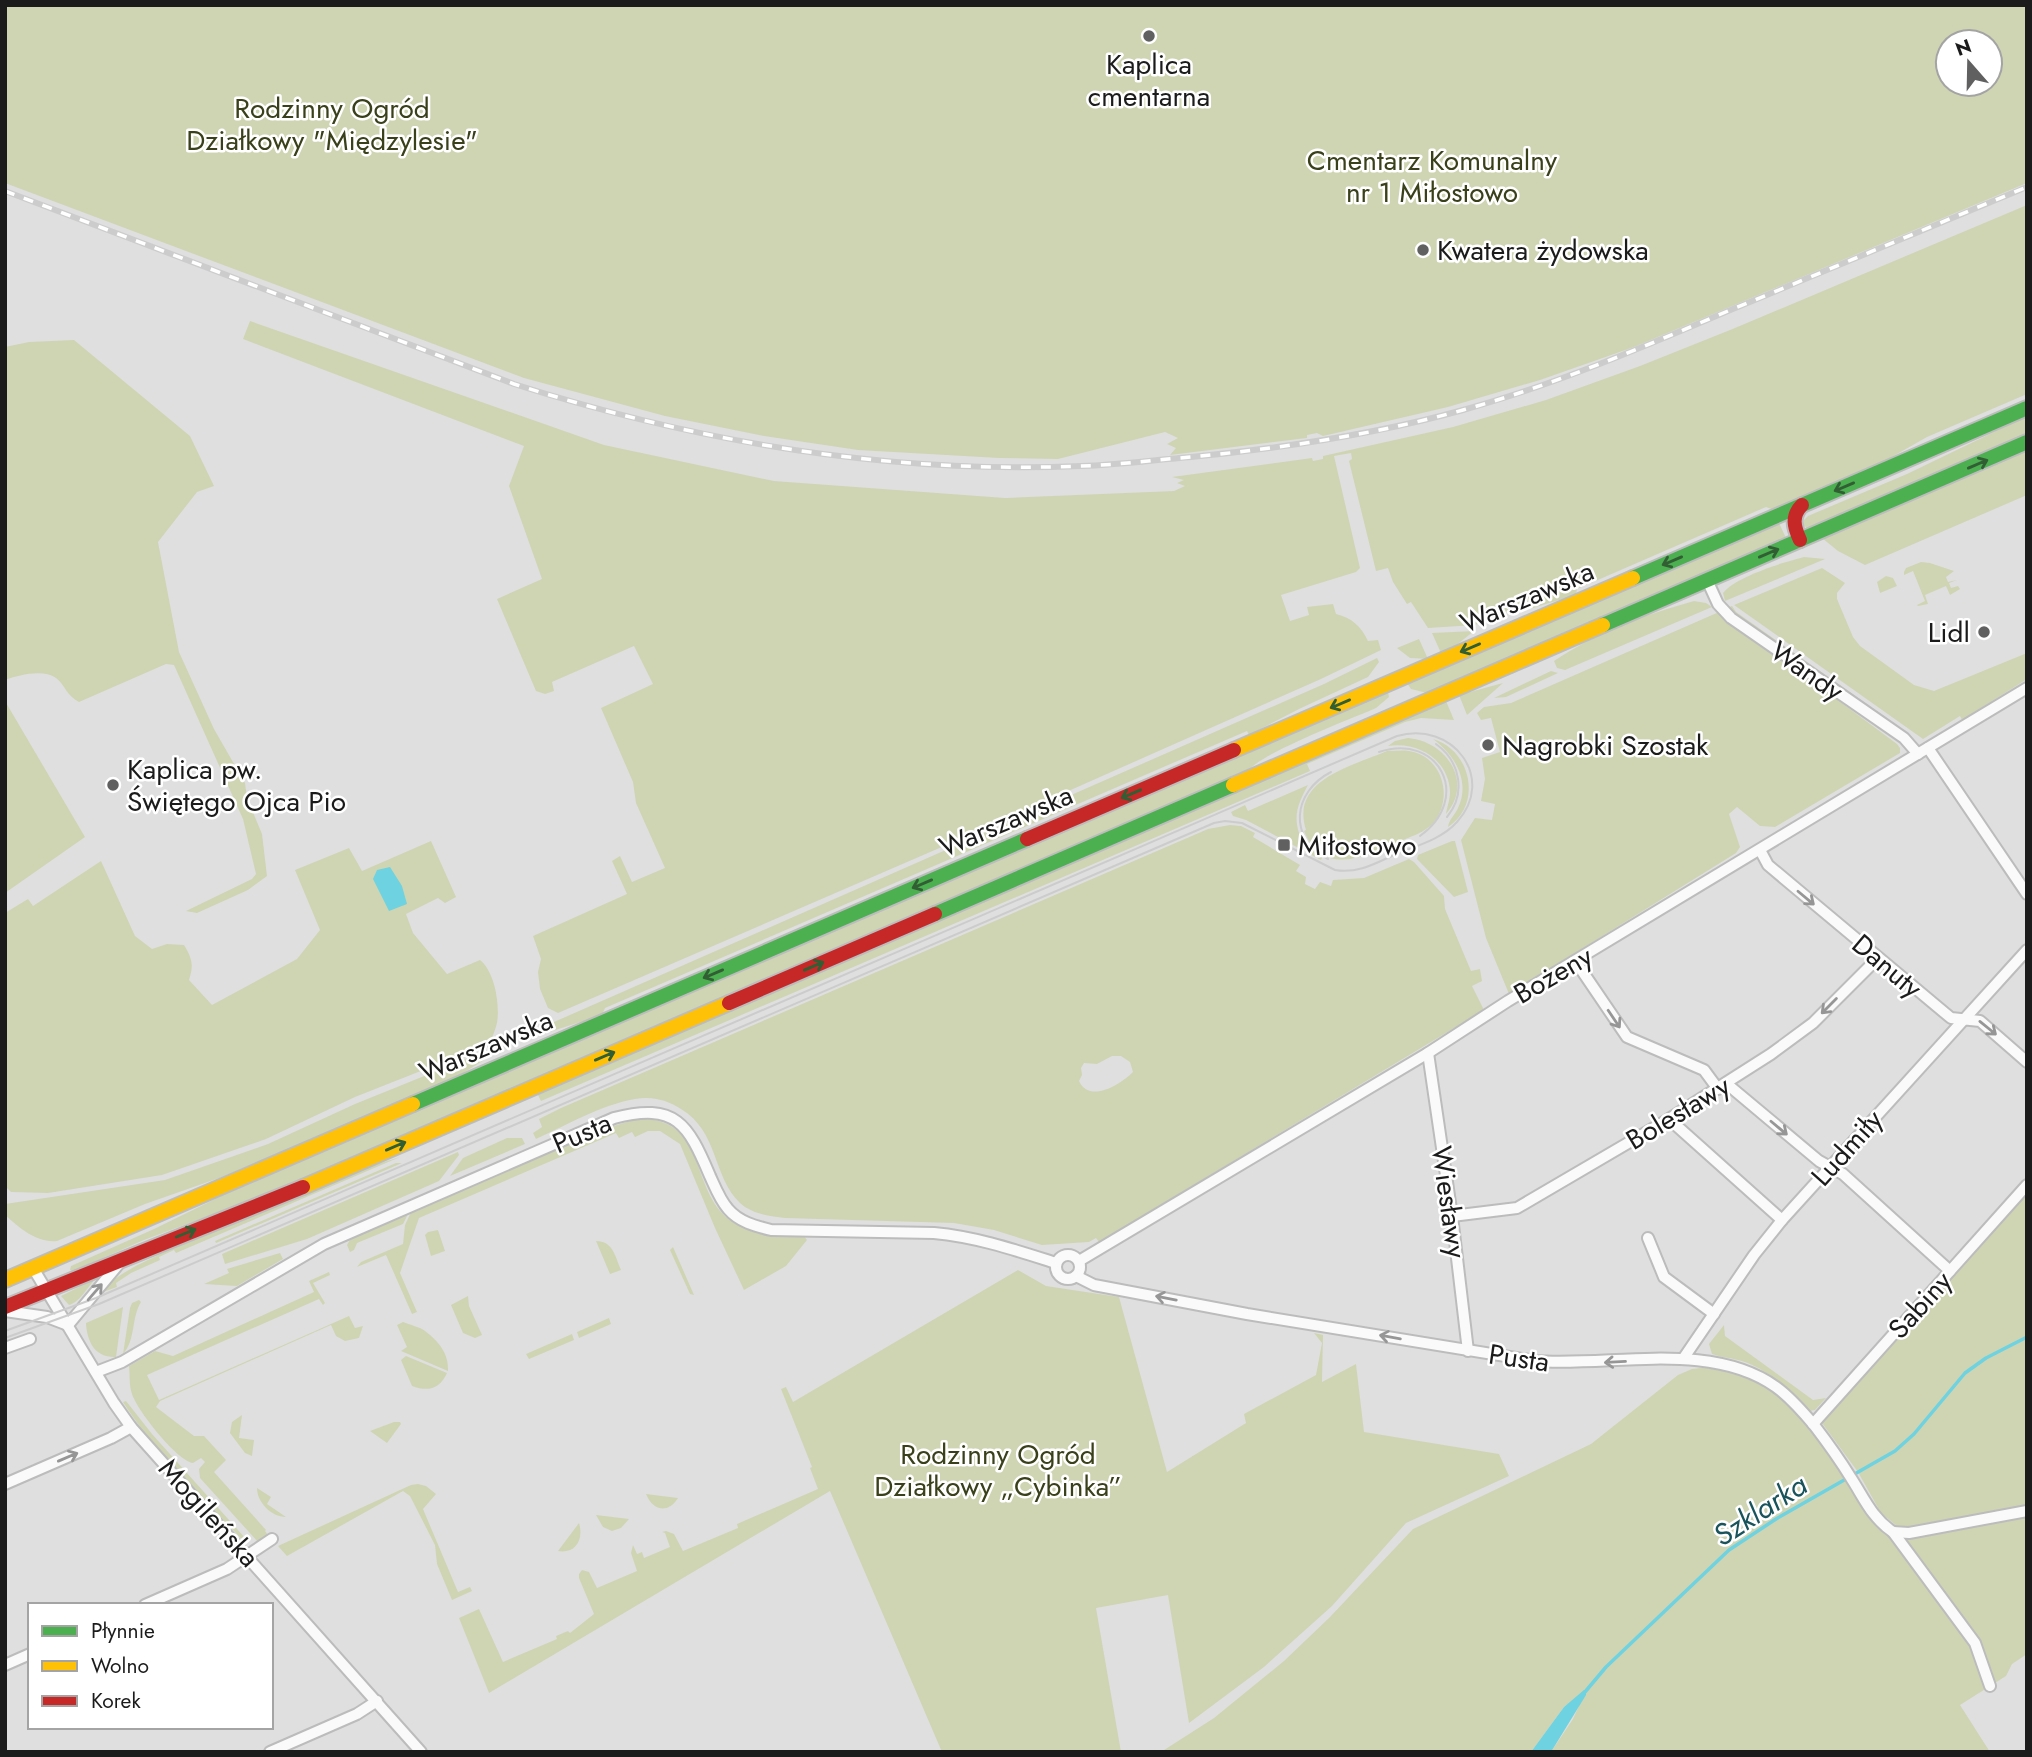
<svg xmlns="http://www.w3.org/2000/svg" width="2032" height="1757" viewBox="0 0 2032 1757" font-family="Jost,sans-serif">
<rect width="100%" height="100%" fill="#dfdfe0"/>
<g fill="#cfd5b2" fill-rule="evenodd">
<path d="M5 5H2027V183L1634 347 1540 380 1448 407 1323 436 1317 433 1307 435V438L1170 455 1176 448 1167 444 1178 438 1165 432 1058 459 999 458 858 450 764 436 665 416 524 378 5 183ZM1990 42V84H1948V42Z"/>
<path d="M2027 205V394L1927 437 1883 462 1774 510 1766 507 1577 589 1576 595 1526 610 1523 604 1475 625 1428 628 1411 602 1407 604 1393 582 1388 568 1376 571 1349 461 1352 459 1351 453 1334 456 1360 568 1356 572 1281 595 1290 621 1309 615 1307 607 1333 604 1336 614C1352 618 1361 626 1368 641L1378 640 1381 650 1321 679 958 840 558 1013 548 1008 540 989 538 972 541 959 533 936 627 894 612 861 620 856 632 882 665 868 636 803 633 782 601 708 653 684 634 646 552 682 554 691 545 694 536 691 497 599 542 579 509 486 524 446 243 339 250 321 604 445 774 481 1005 498 1174 491 1185 486 1177 483 1184 480 1172 477 1312 458 1313 461 1323 459V456L1453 427 1546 400 1640 366 1735 328Z"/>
<path d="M74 340 190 436 214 486 197 492 158 542 179 652 214 729 245 783 247 798 262 834 267 876 248 890 197 913 186 911 252 879 256 874 243 819 174 665 166 664 79 702C65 694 66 686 56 678 43 669 19 675 5 680V347L29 342Z"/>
<polygon points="2027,416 2027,435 1813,527 1807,528 1803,525 1804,520 1808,516 1907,474"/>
<polygon points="2027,450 2027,495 1865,565 1838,551 1822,538"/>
<polygon points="1779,523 1786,538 1427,693 1411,689 1407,683"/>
<path d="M1804 557 1825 559 1725 601 1723 593C1735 577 1784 562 1804 557Z"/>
<polygon points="1921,562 1930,563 1954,571 1946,577 1948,582 1957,580 1949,583 1951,588 1958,586 1960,589 1950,595 1946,586 1925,595 1928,604 1918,606 1917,605 1925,601 1913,571 1904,575 1904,572 1906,568"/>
<polygon points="1822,568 1845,583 1837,593 1837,599 1853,637 1860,646 1914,685 1934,691 2027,653 2027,679 1962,720 1960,716 1923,739 1734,605"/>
<polygon points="1886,576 1893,578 1897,586 1880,593 1877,582"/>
<path d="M1694 601 1706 603 1712 607 1565 670 1557 668 1554 661C1597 632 1644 615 1694 601Z"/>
<polygon points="1732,606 1736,612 1901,728 1900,730 1732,614 1727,608"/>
<polygon points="1719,612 1897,744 1900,748 1900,753 1775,827 1760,826 1737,807 1729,814 1740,847 1736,853 1509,994 1486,938 1461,840 1475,818 1492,820 1495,804 1481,801 1485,779 1482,758 1500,752 1491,718 1481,720 1477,713 1484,707 1511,703"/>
<polygon points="1474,631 1454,647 1441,653 1432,633"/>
<polygon points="1419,639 1428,659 1410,658 1397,648"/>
<polygon points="1377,658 1379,662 1368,677 1299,709 1249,735 1247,731 605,1008 602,1015 596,1017 540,1035 538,1029 1324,684"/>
<polygon points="1551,671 1558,673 1506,697 1494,698"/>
<polygon points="1503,683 1467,715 1459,695"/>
<path d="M1388 692 1389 697 1376 708C1351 719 1261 753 1248 771L254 1199 144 1240 73 1271 70 1270 71 1266 154 1229 256 1179Z"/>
<polygon points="5,701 85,837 5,893"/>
<polygon points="1446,701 1454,720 1421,718 1405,722 1307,764 1310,771 541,1101 538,1095 542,1093 541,1091"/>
<path d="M1408 738C1446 741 1474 782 1446 814 1447 807 1450 800 1450 792 1449 760 1418 741 1388 746L1395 741Z"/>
<path d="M1433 739C1471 750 1483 804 1448 827 1449 819 1455 815 1458 808 1471 781 1454 754 1433 739Z"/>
<path d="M1387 751C1394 751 1402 750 1409 751 1442 756 1454 797 1434 822 1425 833 1409 837 1396 843 1364 857 1323 877 1304 831L1306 830C1290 780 1350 767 1387 751Z"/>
<path d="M1308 785C1299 802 1293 814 1299 833H1301L1306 843 1322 858 1321 860 1246 820 1233 816 1231 812 1245 805 1248 811Z"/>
<path d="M1230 825 1241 826 1255 833 1253 837 1300 865 1296 871 1306 877 1305 884 1315 889 1320 882 1331 886 1333 880 1364 878 1409 859 1414 862 1444 896 1445 909 1471 971 1480 969 1482 981 1472 986 1484 1010 1099 1242 1096 1238 1089 1242 1042 1245 994 1230 954 1223 785 1218C769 1216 752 1214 740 1203 712 1176 719 1132 681 1109 667 1100 652 1096 635 1099 601 1105 567 1125 536 1139L533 1133 542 1127 539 1119 561 1108 1208 829ZM1112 1056H1121L1130 1062 1133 1072C1121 1084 1090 1104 1079 1081L1082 1075 1081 1068 1084 1063 1097 1064Z"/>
<path d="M431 841 456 897 445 903 438 898 406 914 413 933 447 974 480 960C495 972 500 1005 497 1023 495 1031 492 1038 489 1044L355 1097 266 1139 162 1175 48 1193 11 1192 5 1186V913L28 899 33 906 101 861 135 936 152 949 167 944 184 945C192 958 194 965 189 980L212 1005 297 959 320 930 295 870 349 848 362 871Z"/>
<polygon points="1452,841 1455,841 1468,892 1454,897 1417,859 1418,855"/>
<path d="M486 1051 489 1057 457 1077 222 1177 145 1204 57 1241C36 1243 20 1228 5 1215V1204L165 1180 268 1144 355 1104Z"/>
<path d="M637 1119C708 1116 689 1190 730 1220 752 1236 778 1236 804 1236L807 1240 786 1266 744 1290 715 1228 680 1144 660 1131H648L635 1137 632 1132 619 1138 616 1133 419 1218 400 1273 417 1312 412 1314 386 1255 357 1267 361 1262 403 1244 405 1225 411 1212 607 1128Z"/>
<polygon points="507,1138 522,1138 525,1144 450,1176 463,1158"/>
<polygon points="458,1152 459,1155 439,1181 307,1239 225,1264 222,1254"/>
<path d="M400 1157 176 1253 174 1250 159 1257 160 1260 131 1273 116 1283 117 1287 100 1293C119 1267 184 1245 214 1232 275 1206 336 1176 400 1157Z"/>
<polygon points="396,1163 402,1163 216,1243 215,1241"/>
<polygon points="2027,1193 2027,1506 1918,1526 1897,1526 1881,1513 1858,1472 1822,1423"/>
<polygon points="408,1214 403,1224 357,1243 354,1250 350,1252 347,1245 351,1238"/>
<polygon points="438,1230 445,1251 431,1256 425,1235 428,1232"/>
<path d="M596 1241C613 1241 615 1256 621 1270L610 1274Z"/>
<polygon points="673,1247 694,1295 690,1294 670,1250"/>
<polygon points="280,1253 283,1259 237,1286 204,1284 229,1273 227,1269"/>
<polygon points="1018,1270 1046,1286 1119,1297 1167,1472 1246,1423 1244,1414 1316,1375 1322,1343 1314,1333 1323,1335 1322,1382 1356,1364 1364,1432 1499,1454 1509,1476 1406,1523 1332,1606 1264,1667 1189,1723 1168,1595 1096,1608 1121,1752 942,1752 830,1491 489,1693 459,1618 479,1609 503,1662 557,1639 556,1636 568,1631 570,1633 594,1614 579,1578 579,1574 582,1570 589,1572 597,1588 637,1571 631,1553 633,1545 637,1554 642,1552 644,1558 670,1547 665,1533 662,1532 666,1531 674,1534 683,1551 738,1528 737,1524 818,1489 810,1468 812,1467 781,1389 786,1387 793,1402"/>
<path d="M329 1272 330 1275 313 1283 325 1303 323 1305 319 1299 147 1375 159 1400 349 1316 355 1328 363 1326 359 1338 345 1341 336 1336 331 1325 160 1401 156 1407 194 1436H204L226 1460 214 1472 266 1530 265 1531 268 1535 258 1542 200 1478 199 1469 205 1462 201 1458 193 1463C177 1461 137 1410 132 1394 129 1386 130 1375 129 1366L155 1351 173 1356 314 1292 309 1281Z"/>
<path d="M97 1278C86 1287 82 1301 69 1305L61 1296Z"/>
<polygon points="468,1296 469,1306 482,1335 475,1338 463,1333 451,1305"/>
<path d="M139 1300 141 1302C131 1318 136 1340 123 1354L130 1308 132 1303Z"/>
<path d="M123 1307 116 1357C95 1358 87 1342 86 1323Z"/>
<polygon points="609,1318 611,1324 579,1338 577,1332"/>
<path d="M403 1322C410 1325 420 1327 425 1331 438 1341 449 1353 448 1371L401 1351 407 1347 397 1325Z"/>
<path d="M1724 1325 1725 1336 1813 1400 1826 1398 1815 1410 1810 1411C1790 1392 1772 1372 1745 1362 1734 1358 1723 1358 1712 1354L1709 1344Z"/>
<polygon points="572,1334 574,1340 529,1359 526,1354"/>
<path d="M406 1356 447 1373C440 1389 428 1392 412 1386L401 1360Z"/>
<path d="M1710 1367C1727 1371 1747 1375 1762 1384 1798 1405 1826 1447 1848 1481 1860 1501 1869 1526 1891 1536L2027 1516V1654L2012 1664 2006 1676 1960 1705 1990 1752H1551L1573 1719 1586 1690 1564 1707 1531 1752H1161L1214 1718 1284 1661 1330 1617 1413 1529 1591 1444 1678 1375 1692 1369Z"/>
<path d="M126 1401 152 1434 246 1539 245 1543C205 1499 155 1453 123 1402Z"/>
<polygon points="242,1415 239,1438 254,1440 252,1456 245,1453 230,1433 232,1422"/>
<polygon points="394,1422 400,1422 401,1424 387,1443 370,1431"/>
<polygon points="418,1484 426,1486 436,1494 423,1509 458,1592 470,1587 472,1591 452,1600 437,1564 435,1545 410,1496 403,1491 287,1556 278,1546 411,1485"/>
<path d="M257 1488 271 1497 267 1504 286 1517C271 1517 257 1502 257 1488Z"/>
<path d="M646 1494 678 1498C668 1514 653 1511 646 1494Z"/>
<polygon points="596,1515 629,1519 621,1528 612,1531 603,1527"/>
<path d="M579 1523C584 1539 576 1554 558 1551Z"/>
</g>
<g fill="#6fd2e0">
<polygon points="390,867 402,886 407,904 389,911 373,879 377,870"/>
<polygon points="1584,1690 1586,1690 1586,1695 1551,1752 1531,1752 1564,1707"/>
</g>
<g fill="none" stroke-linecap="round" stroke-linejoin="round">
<polyline stroke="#6fd2e0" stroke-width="3.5" points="1585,1692 1606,1667 1729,1550 1776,1519 1895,1451 1914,1434 1965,1373 1986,1358 2027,1337"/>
<defs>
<g id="street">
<polyline points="1707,580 1718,604 1731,618 1904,738 1918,754"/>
<polyline points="1928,748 2027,894"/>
<polyline points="1760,850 1768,865 1951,1018 1980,1021 2027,1062"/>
<polyline points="1576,962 1627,1037 1704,1070 1718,1089"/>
<polyline points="1428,1053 1452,1216 1468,1351"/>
<polyline points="1727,1084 1819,1161 1843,1174 1950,1271"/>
<polyline points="1669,1119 1782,1220"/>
<polyline points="1452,1216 1517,1208 1669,1119 1771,1054 1813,1023 1878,958"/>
<polyline points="1648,1238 1664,1277 1714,1314"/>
<circle cx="1068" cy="1267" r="12"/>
<polyline points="1079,1261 1428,1053 1508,1001 2027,688"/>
<polyline points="33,1268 114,1403 131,1427 421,1752"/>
<path d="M1076 1276 1094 1285 1247 1314 1535 1361C1611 1367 1710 1340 1776 1387 1790 1397 1803 1412 1814 1425 1827 1442 1840 1460 1851 1478 1864 1498 1872 1518 1893 1532L1975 1643 1990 1686"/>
<polyline points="5,1311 47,1317 68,1325"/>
<polyline points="68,1325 122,1260"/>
<polyline points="5,1348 30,1339"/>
<polyline points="1683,1359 1754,1255 1782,1220 2027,950"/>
<path d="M96 1372 122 1362 324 1244 614 1118C676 1102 688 1124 710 1176 715 1187 720 1200 728 1209 739 1222 755 1226 771 1230L934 1233C977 1237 1015 1250 1056 1263"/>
<polyline points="1813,1424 2027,1185"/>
<polyline points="5,1484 111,1438 131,1427"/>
<polyline points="1893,1532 1909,1533 2027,1511"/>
<polyline points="145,1605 227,1569 272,1539"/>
<polyline points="5,1665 30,1654"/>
<polyline points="270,1752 357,1714 377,1701"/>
</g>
<g id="fast">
<polyline points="1633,578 2027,408"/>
<polyline points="1603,625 2027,442"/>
<polyline points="935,914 1233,785"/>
<polyline points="413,1104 1027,839"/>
</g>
<g id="slow">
<polyline points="1234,750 1633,578"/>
<polyline points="1233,785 1603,625"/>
<polyline points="303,1187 729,1003"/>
<polyline points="5,1280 413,1104"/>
</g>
<g id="jam">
<path d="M1800 540C1794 527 1791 516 1802 505"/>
<polyline points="1027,839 1234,750"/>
<polyline points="729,1003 935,914"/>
<polyline points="5,1307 303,1187"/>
</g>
</defs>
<use href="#street" stroke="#bcbcbd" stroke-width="14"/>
<use href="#fast" stroke="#bcbcbd" stroke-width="18"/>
<use href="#slow" stroke="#bcbcbd" stroke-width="18"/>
<use href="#jam" stroke="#bcbcbd" stroke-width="18"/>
<use href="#street" stroke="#fafafa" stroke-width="10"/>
<use href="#fast" stroke="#4caf50" stroke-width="14"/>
<use href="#slow" stroke="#ffc107" stroke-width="14"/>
<use href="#jam" stroke="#c62828" stroke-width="14"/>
<g stroke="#ccc" stroke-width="2">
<path d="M1436 744C1461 762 1466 794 1447 817"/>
<path d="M1379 752C1439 732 1473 798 1420 836"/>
<path d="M1328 859C1288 839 1292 792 1331 772"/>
<path d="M5 1331 96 1298 1397 736C1452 720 1497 778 1457 822 1442 839 1416 846 1396 854 1376 863 1358 874 1335 870L1242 823 1225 821 1214 823 99 1304 5 1338"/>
</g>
<defs>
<path id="rail" d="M5 191 514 384C697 442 888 474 1081 466 1117 465 1154 460 1191 457 1283 448 1373 435 1463 410 1554 385 1641 348 1728 311 1828 270 1927 228 2027 187"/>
</defs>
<use href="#rail" stroke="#ccc" stroke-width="6"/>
<use href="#rail" stroke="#fff" stroke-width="3.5" stroke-dasharray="10" stroke-linecap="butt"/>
</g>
<defs><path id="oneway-shaft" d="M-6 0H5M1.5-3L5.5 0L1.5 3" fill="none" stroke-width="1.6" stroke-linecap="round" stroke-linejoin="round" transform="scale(1.75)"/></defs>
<g stroke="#315e33">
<use href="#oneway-shaft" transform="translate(1978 464) rotate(-23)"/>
<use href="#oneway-shaft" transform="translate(1844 487) rotate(157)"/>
<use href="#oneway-shaft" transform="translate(1769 553) rotate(-23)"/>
<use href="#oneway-shaft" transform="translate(1672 561) rotate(157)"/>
<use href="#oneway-shaft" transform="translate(1470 648) rotate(157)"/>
<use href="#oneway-shaft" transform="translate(1340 704) rotate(157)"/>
<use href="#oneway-shaft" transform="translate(1131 794) rotate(157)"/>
<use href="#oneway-shaft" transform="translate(922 884) rotate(157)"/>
<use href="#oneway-shaft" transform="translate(814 966) rotate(-23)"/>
<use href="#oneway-shaft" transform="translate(713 974) rotate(157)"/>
<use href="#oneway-shaft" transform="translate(605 1056) rotate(-23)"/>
<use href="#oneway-shaft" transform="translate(396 1146) rotate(-23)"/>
<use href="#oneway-shaft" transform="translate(186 1233) rotate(-22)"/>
</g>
<g stroke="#969696">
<use href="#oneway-shaft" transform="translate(1806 898) rotate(40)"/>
<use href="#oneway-shaft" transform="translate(1829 1006) rotate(135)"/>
<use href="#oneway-shaft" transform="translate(1614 1019) rotate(56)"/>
<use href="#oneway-shaft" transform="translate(1988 1028) rotate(39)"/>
<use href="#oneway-shaft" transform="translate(1779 1128) rotate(40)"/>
<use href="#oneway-shaft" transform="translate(95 1292) rotate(-49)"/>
<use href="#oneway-shaft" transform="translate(1166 1298) rotate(-169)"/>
<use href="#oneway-shaft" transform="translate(1390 1337) rotate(-170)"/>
<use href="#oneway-shaft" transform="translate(1615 1362) rotate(177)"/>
<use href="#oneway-shaft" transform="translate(68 1457) rotate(-23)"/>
</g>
<g fill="#606060" stroke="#fff" stroke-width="2.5">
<circle cx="1149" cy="36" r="7"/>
<circle cx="1423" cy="250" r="7"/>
<circle cx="1984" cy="632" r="7"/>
<circle cx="1488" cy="745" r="7"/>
<circle cx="113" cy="785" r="7"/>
<rect x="1277" y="838" width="14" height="14" rx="3.5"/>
</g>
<g text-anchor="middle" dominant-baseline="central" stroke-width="5" stroke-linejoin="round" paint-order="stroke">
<g font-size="28" fill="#1b1b1b" stroke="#fff" text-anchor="start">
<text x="1149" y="64" text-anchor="middle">Kaplica<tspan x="1149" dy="32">cmentarna</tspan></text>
<text x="1437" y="250">Kwatera żydowska</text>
<text x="1970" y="632" text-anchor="end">Lidl</text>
<text x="1502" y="745">Nagrobki Szostak</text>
<text x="127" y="769">Kaplica pw.<tspan x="127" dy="32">Świętego Ojca Pio</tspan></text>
<text x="1298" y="845">Miłostowo</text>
</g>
<g font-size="28" fill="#3a4019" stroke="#fff">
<text x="332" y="108">Rodzinny Ogród<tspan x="332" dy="32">Działkowy "Międzylesie"</tspan></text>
<text x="1432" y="160">Cmentarz Komunalny<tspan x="1432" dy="32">nr 1 Miłostowo</tspan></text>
<text x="998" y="1454">Rodzinny Ogród<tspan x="998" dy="32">Działkowy „Cybinka”</tspan></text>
</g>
<g font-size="28" fill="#1b1b1b" stroke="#fff">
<text transform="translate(1527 597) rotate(-23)">Warszawska</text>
<text transform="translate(1807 671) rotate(35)">Wandy</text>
<text transform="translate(1006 821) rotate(-23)">Warszawska</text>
<text transform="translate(1887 966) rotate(40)">Danuty</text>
<text transform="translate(1553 975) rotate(-30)">Bożeny</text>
<text transform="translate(486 1046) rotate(-23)">Warszawska</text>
<text transform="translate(1678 1113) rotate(-31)">Bolesławy</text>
<text transform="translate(582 1133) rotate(-23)">Pusta</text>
<text transform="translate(1847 1148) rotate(-48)">Ludmiły</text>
<text transform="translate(1449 1202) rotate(82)">Wiesławy</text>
<text transform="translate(1920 1305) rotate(-48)">Sabiny</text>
<text transform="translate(1519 1358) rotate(8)">Pusta</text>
<text transform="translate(209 1513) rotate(48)">Mogileńska</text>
</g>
<g font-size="30" font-style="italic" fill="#19535b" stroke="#fff">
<text transform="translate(1760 1510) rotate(-33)">Szklarka</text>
</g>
</g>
<rect width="2032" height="1757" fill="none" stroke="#1b1b1b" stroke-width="14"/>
<rect x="28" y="1603" width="245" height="126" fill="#ffffff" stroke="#a4a4a4" stroke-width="2"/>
<rect x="42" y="1626" width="35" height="10" fill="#4caf50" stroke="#a4a4a4" stroke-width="2"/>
<text x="91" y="1638" font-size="21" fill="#1b1b1b">Płynnie</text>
<rect x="42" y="1661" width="35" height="10" fill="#ffc107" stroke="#a4a4a4" stroke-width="2"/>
<text x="91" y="1673" font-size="21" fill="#1b1b1b">Wolno</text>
<rect x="42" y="1696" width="35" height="10" fill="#c62828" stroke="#a4a4a4" stroke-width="2"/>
<text x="91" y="1708" font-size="21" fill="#1b1b1b">Korek</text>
<g transform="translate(1969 63) rotate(340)"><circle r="33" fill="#ffffff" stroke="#a4a4a4" stroke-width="2"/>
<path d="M0-5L12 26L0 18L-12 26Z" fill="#606060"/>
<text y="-10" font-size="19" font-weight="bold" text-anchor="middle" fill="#1b1b1b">N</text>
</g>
</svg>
